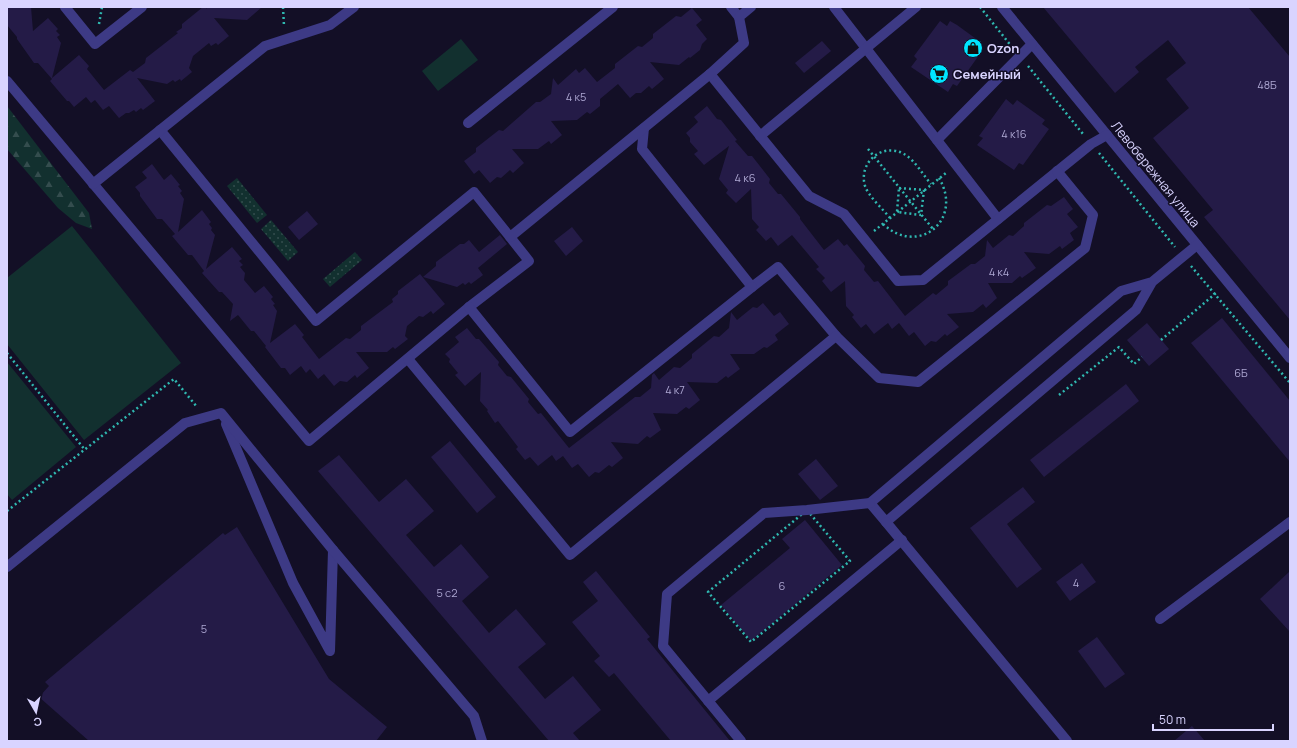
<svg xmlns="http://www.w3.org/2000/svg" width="1297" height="748" viewBox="0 0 1297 748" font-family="Manrope,sans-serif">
<defs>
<pattern id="grass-dots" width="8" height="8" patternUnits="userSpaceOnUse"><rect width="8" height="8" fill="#12302f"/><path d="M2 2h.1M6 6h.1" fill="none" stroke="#344d4e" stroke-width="1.8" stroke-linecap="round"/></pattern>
<pattern id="forest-firs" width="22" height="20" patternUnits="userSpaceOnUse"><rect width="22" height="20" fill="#12302f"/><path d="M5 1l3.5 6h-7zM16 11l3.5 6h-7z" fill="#344d4e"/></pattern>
</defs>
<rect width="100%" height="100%" fill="#130f26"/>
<g fill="url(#grass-dots)">
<polygon points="237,178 267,215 257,223 227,186"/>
<polygon points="271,220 298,252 288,261 261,229"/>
<polygon points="355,252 362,260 330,287 323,279"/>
</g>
<polygon fill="url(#forest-firs)" points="7,106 89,213 92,229 76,223 58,208 7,149"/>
<g fill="#12302f">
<polygon points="461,39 478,60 438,91 422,71"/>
<polygon points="72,226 181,363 84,440 7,344 7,278"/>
<polygon points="7,362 76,447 12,500 7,494"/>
</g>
<g fill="#241b47">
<polygon points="7,7 31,7 33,31 48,18 58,29 56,31 60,35 57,37 61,43 52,78 79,55 89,66 87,69 104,90 130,70 133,72 145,63 146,58 178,33 176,32 182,28 182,24 203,7 206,7 207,9 207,7 262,7 247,20 214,18 229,36 218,45 216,43 211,46 209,43 193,56 189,68 192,72 181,81 180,79 175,82 173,80 167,84 137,78 155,101 143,110 141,108 136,112 134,110 129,113 126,113 119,118 109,106 103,110 95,100 91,103 86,97 74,107 69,101 67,101 50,81 52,79 38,63 34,63 17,39 17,37 7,25"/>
<polygon points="1043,7 1248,7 1290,57 1290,320 1204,217 1213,210 1153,138 1189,108 1166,79 1186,63 1168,40 1135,67 1139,72 1115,93"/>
<polygon points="692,8 702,20 696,25 707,39 702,44 700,50 690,58 689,57 679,65 650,62 664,79 652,89 649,86 641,93 636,93 630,98 618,84 600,99 600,106 590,114 587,112 577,120 551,121 562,135 551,144 549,141 538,149 512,149 524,163 513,173 510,170 501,178 497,177 490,183 479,170 474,174 464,161 476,152 476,148 499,130 503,131 536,102 540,102 551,94 553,78 558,85 576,69 579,73 585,68 597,82 615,68 615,64 638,46 642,47 653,38 653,34 676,16 681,17"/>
<polygon points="940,21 947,26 950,21 957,25 979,41 976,45 982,51 957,86 953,84 948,92 911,67 917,59 914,56"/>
<polygon points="822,41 831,51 804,73 795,63"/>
<polygon points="1006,99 1013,105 1017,100 1045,120 1042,124 1049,129 1023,165 1019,163 1014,170 977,145 983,138 979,136"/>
<polygon points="707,106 717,119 721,120 737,140 735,141 748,156 752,156 770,179 769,183 778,194 781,194 800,217 800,219 824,250 838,239 844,246 847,244 865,266 864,270 874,282 878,281 905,316 933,293 936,295 948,285 948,281 971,264 975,264 985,256 987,240 993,248 1009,235 1013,236 1024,226 1024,223 1047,205 1051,206 1064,197 1073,209 1067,214 1078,227 1070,233 1074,240 1062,249 1060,246 1049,254 1024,252 1036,268 1022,278 1020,276 1012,283 988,283 997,298 986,308 983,304 973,312 947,314 959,327 947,336 945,334 936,342 931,341 925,346 914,332 909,336 899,323 892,329 888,323 874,334 866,324 861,328 852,317 854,315 846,306 845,281 831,292 822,281 825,278 816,269 819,267 792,235 778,246 771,237 766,241 756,230 759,227 752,219 751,189 736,203 726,193 728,190 719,179 729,146 704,165 694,154 698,151 690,142 690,138 686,133 698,122 694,117"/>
<polygon points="152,164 164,180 171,174 180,185 178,186 182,191 180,193 184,199 178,232 202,210 211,222 209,224 212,228 211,230 215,235 206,269 232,247 242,259 239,261 243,265 240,267 245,273 244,280 255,293 264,286 273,297 271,299 275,304 273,305 277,311 270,343 295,324 304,335 302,337 319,359 346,338 350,339 361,330 361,326 393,302 392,299 398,294 398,291 420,274 445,304 433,314 431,311 423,317 419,316 407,326 405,336 408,339 395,349 393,347 387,352 356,352 369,368 357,378 355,375 347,382 340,381 334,386 324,374 318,379 310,369 306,373 301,366 290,375 285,368 281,368 265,347 266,346 254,331 251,331 238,315 230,321 233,304 222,292 219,292 202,273 204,271 192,255 188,255 172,236 175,234 162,219 157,219 140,196 140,193 135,187 147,178 142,172"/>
<polygon points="307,211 318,224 299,240 288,227"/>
<polygon points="572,227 583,241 566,256 554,241"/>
<polygon points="500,235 507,244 478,268 483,275 471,284 469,282 465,285 463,283 457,287 423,277 436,266 436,262 460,244 464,244 469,240 479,252"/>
<polygon points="763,303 774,316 780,312 789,324 775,335 778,340 767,348 764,347 754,354 730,354 740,369 728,378 726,376 717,383 687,382 700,400 689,409 686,407 677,414 653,413 661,430 650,438 647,436 638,444 611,442 623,458 612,467 609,465 599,473 595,472 589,477 578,464 572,468 563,456 556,461 552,455 538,466 530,457 525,460 516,449 518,447 498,421 495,423 487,411 488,410 480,401 481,372 465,386 455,375 458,373 449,362 450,359 445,354 459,342 455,337 467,328 476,339 479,339 499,362 498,365 507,376 511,377 529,399 528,402 538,414 541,413 569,448 635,397 640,397 651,388 652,375 654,373 659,380 674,367 680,368 692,358 692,354 714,336 719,337 729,328 731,312 737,320 753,307 757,308"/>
<polygon points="1222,318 1290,401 1290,462 1191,343"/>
<polygon points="1147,323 1169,349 1149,366 1127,340"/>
<polygon points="1126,384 1139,401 1044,477 1030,460"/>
<polygon points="450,441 496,497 477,513 431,457"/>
<polygon points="339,455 379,502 406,479 434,511 406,535 434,567 461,544 489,577 462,601 489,633 516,609 546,644 518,667 545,699 573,676 601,710 573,733 580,741 549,741 318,471"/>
<polygon points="816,459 838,486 820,500 798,474"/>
<polygon points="1023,487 1035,502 1007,524 1042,569 1017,588 970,528"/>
<polygon points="805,520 842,565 751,641 721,605 790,548 782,539"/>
<polygon points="237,527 329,679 387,727 376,741 89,741 39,697 49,686 45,682 223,533 225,535"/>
<polygon points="1082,563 1096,582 1070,601 1056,582"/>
<polygon points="596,571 650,637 647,639 730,741 671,741 614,673 609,677 594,661 600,656 572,622 598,601 583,582"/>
<polygon points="1290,571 1290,632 1260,599"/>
<polygon points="1097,637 1125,674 1105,688 1078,651"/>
<polygon points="1192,726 1205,741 1174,741"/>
</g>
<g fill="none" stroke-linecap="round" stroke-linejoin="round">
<g stroke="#2fb8b0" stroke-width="2.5" stroke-dasharray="2 3" stroke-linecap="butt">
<polyline points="283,7 284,26"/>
<polyline points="980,7 1012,47"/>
<polyline points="99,24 102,7"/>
<polyline points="1028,66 1083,134"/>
<polyline points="868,149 933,229"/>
<polyline points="1099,153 1175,247"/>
<polygon points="899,188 924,190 921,215 897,212"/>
<path d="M890 218C882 208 869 197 865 186 858 162 883 142 904 154 915 160 923 175 931 184"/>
<path d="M883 224C918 257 964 220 939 178"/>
<polyline points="874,231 946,173"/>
<polyline points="1191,266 1290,383"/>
<polyline points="1161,340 1216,293"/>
<polyline points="7,353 85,450"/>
<polyline points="1059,395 1119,347 1134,364 1142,357"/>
<polygon points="807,510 850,561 751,642 708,592"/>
<polyline points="7,511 174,379 197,407"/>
</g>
<g stroke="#3d3a85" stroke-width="10">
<polyline points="65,7 95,44 142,7"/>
<polyline points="731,7 739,17"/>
<polyline points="834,7 998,219"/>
<polyline points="1002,7 1290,358"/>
<polyline points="710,74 809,196 844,214 898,281 923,280 1091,144 1107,135"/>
<polyline points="7,81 309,441 469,307 529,261 510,237"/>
<polyline points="468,123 613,7"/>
<polyline points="644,128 642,149 752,287 778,267 836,336 879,378 918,382 1085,248 1093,215 1057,171"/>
<polyline points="160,130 316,321 474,192 510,237 710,74 744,43 739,17 751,7"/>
<polyline points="760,136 916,7"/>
<polyline points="937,140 1032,44"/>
<polyline points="93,184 265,46 330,25 354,7"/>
<polyline points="1152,282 1121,291 870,503 886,522 1136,310 1152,282 1197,245"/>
<polyline points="469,307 570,432 752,287"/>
<polyline points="408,359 570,555 836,336"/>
<polyline points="226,424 293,583 330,651 333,550"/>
<polyline points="886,522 1067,741"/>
<polyline points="7,567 185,423 221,413 333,550 474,716 482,741"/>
<polyline points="1160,619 1290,522"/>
<polyline points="708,701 902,540"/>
<polyline points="741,741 663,646 667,594 764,513 807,510 870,503"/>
</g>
</g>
<defs>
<symbol id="shop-disc" viewBox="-11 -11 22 22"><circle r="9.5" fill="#00e5ff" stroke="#130f26"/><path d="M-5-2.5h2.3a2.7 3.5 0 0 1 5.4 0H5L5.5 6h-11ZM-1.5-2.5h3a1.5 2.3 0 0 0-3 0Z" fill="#111"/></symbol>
<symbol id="supermarket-disc" viewBox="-11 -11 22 22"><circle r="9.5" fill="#00e5ff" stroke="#130f26"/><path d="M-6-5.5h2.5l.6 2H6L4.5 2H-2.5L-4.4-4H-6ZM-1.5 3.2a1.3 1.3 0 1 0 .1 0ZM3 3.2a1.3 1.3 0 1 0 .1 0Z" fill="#111"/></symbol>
</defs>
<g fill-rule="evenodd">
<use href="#shop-disc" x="962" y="37" width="22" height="22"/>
<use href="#supermarket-disc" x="928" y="63" width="22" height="22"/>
</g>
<g text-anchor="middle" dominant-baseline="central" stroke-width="3" stroke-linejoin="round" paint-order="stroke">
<g font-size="11" fill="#aca6d1">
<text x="1267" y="84">48Б</text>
<text x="576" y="96">4 к5</text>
<text x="1014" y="133">4 к16</text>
<text x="745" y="177">4 к6</text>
<text x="999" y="271">4 к4</text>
<text x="1241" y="372">6Б</text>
<text x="675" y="389">4 к7</text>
<text x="1076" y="582">4</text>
<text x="782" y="585">6</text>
<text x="447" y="592">5 с2</text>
<text x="204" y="628">5</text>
</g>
<g font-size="13" font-weight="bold" fill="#d9d4ff" stroke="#130f26" text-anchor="start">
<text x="987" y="48">Ozon</text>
<text x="953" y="74">Семейный</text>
</g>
<g font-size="13" fill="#d9d4ff" stroke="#130f26">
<text transform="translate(1156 174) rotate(51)">Левобережная улица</text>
</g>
</g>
<rect width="1297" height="748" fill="none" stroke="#d9d4ff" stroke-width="16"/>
<g transform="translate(36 712) rotate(171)" stroke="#130f26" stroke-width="3" paint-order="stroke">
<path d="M0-3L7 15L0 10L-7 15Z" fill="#d9d4ff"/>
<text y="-6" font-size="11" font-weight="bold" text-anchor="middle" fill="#d9d4ff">С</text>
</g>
<path d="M1153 724v6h120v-6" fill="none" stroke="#d9d4ff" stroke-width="2"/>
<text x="1159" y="724" font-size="12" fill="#d9d4ff" stroke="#130f26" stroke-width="3" paint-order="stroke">50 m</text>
</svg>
